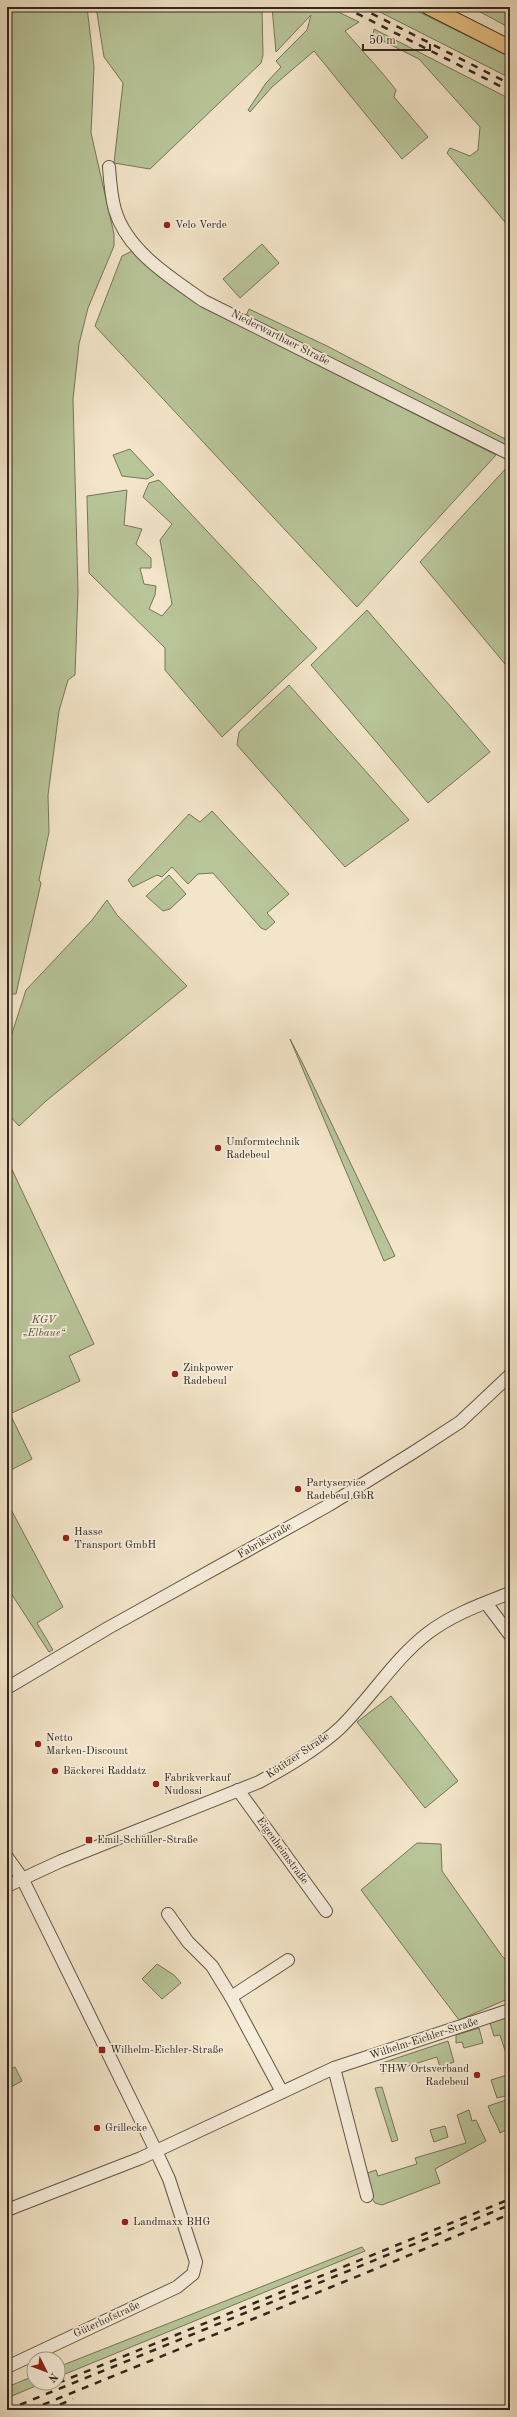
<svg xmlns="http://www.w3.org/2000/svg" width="517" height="2417" viewBox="0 0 517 2417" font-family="'Old Standard TT',serif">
<rect width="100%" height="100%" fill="#f3e5c9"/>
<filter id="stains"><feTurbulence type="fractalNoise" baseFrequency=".005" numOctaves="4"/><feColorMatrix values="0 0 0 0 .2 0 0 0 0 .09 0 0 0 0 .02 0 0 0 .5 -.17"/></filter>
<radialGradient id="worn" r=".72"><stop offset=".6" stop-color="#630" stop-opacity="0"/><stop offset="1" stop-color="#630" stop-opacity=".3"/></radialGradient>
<g fill="#b8c599" stroke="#74765a">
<polygon points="7,7 87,7 94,67 91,133 114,234 114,246 88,308 79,344 73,399 78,591 75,675 68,680 59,711 48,795 49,832 39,880 41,883 16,994 11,994 7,1008"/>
<polygon points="96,7 262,7 263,55 261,63 150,169 114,163 123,83 104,57"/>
<path d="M272 7H328L359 22 345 31C363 52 379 68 396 90L394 97 428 137 402 159 314 51 272 87 250 112 248 110 266 83 281 67 276 61 307 30 311 15 276 52Z"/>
<polygon points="370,7 409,7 510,57 510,78"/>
<polygon points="471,7 510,7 510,28"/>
<polygon points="374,29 510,99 510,228 447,153 450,148 470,156 478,150 480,127 419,59 373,36"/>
<polygon points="262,244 279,263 240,298 223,279"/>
<polygon points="132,251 168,283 207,309 496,455 357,607 95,326 122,256"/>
<polygon points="249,309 327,346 507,440 510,438 510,448 246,316"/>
<polygon points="130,449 154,475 147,479 122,476 113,455"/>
<polygon points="510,464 510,670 420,562"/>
<polygon points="159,480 317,648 222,737 165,670 165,648 89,573 87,496 127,490 124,525 142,529 136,544 151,558 151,568 140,568 144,584 156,586 155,595 149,609 162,616 172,604 160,540 172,524 143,497 149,483"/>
<polygon points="367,610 490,752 428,803 311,665"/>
<polygon points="289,685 409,820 345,867 237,745 239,732"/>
<polygon points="212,811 289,894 267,913 275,922 266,930 261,928 213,873 198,874 188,884 172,867 162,877 157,875 133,887 128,880 189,814 200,822"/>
<polygon points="169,875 186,894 170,909 163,911 146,896"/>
<polygon points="107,900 117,915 187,986 46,1101 19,1126 7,1113 7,1049 26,990 92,920"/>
<polygon points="290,1039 302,1062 395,1256 384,1261"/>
<polygon points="7,1159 94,1344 69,1356 80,1381 10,1414 32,1459 7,1472"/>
<polygon points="7,1502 63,1607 37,1623 53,1650 49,1652 7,1587"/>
<polygon points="391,1696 458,1781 425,1808 357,1722"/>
<polygon points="417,1843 441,1844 442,1871 502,1956 510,1964 510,1998 459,2020 361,1890"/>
<polygon points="157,1964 174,1975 181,1983 162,1999 142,1979"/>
<polygon points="510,2016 510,2066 500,2035 494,2036 490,2023"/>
<polygon points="479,2028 483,2043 464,2048 462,2042 456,2043 456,2035"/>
<polygon points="448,2041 454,2062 440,2067 437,2057 382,2074 379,2064"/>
<polygon points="15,2067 22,2081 7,2089 7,2071"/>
<path d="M510 2074V2128L500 2133C497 2123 491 2116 488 2106L506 2100 505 2096 497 2098 491 2080Z"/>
<polygon points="382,2087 398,2140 392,2142 375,2088"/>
<polygon points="469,2110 472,2121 476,2120 486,2141 435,2169 440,2183 382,2205 375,2203 370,2196 364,2174 376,2170 378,2176 417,2164 415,2158 466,2143 457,2115"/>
<polygon points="445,2126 448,2137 434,2142 430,2130"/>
<polygon points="362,2247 365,2251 58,2377 58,2367"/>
<polygon points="34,2376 34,2383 43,2383 7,2398 7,2387"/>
</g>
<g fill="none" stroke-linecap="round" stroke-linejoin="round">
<defs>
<g id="minor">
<path d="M109 167C110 181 111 196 115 210 127 251 171 278 204 301L510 454"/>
<polyline points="486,1603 510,1635"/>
<polyline points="7,1688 108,1628 329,1505 414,1452 460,1422 510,1375"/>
<polyline points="238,1790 326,1911"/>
<polyline points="7,1857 22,1878 156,2151 169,2179 196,2262 193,2274 177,2287 7,2367"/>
<path d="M7 1886 61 1861 259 1782C287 1767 316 1750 340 1728 371 1698 394 1659 428 1633 453 1614 482 1604 510 1593"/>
<polyline points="168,1914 188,1942 212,1966 231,1997 282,2092"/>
<polyline points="231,1997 288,1960"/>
<polyline points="334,2068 367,2196"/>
<polyline points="7,2210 141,2158 334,2068 510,2010"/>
</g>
<polyline id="major" points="429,7 510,48"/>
</defs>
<use href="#minor" stroke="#625646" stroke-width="14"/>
<use href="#major" stroke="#31261b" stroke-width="17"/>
<use href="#minor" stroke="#f7eedc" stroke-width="12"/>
<use href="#major" stroke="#eac284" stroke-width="15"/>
<g stroke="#31261b" stroke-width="2.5" stroke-dasharray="7 7" stroke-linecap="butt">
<polyline points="344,7 510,91"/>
<polyline points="359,7 510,84"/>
<polyline points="58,2383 510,2199"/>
<polyline points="7,2410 510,2205"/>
<polyline points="30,2410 510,2214"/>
<polyline points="47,2410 73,2399"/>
</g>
</g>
<g fill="#8f2418" stroke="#f7eedc" stroke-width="1.5">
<circle cx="167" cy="225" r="4"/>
<circle cx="218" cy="1148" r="4"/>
<circle cx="175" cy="1374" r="4"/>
<circle cx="298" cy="1489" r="4"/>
<circle cx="66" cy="1538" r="4"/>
<circle cx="38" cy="1744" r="4"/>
<circle cx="55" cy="1771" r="4"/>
<circle cx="156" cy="1784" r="4"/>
<rect x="85" y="1836" width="8" height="8" rx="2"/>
<rect x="98" y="2046" width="8" height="8" rx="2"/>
<circle cx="477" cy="2075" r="4"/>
<circle cx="97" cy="2128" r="4"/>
<circle cx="125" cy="2222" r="4"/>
</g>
<g text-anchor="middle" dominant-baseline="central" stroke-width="3.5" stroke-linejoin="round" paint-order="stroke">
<g font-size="11" fill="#31261b" stroke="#f7eedc" text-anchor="start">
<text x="175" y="225">Velo Verde</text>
<text x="226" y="1142">Umformtechnik<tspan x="226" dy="13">Radebeul</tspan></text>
<text x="183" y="1368">Zinkpower<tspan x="183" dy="13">Radebeul</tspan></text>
<text x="306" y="1483">Partyservice<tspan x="306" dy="13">Radebeul GbR</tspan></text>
<text x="74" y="1532">Hasse<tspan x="74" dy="13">Transport GmbH</tspan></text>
<text x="46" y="1738">Netto<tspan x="46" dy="13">Marken-Discount</tspan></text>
<text x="63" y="1771">Bäckerei Raddatz</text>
<text x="164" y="1778">Fabrikverkauf<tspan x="164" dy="13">Nudossi</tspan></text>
<text x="97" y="1840">Emil-Schüller-Straße</text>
<text x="110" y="2050">Wilhelm-Eichler-Straße</text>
<text x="469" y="2069" text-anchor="end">THW Ortsverband<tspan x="469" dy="13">Radebeul</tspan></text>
<text x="105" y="2128">Grillecke</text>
<text x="133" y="2222">Landmaxx BHG</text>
</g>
<g font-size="11" fill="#31261b" stroke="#f7eedc">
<text transform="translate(280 338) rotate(27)">Niederwarthaer Straße</text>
<text transform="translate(265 1541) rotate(-30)">Fabrikstraße</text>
<text transform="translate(298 1756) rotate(-34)">Kötitzer Straße</text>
<text transform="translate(282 1851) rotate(54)">Eigenheimstraße</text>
<text transform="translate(424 2039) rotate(-18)">Wilhelm-Eichler-Straße</text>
<text transform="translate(107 2320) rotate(-25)">Güterhofstraße</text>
</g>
<g font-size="11" font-style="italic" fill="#534e3a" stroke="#f7eedc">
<text x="44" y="1320">KGV<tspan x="44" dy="13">„Elbaue“</tspan></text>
</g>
</g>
<rect width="517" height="2417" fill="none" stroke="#f3e5c9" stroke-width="24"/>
<rect x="8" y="8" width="501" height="2401" fill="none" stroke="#31261b" stroke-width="2"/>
<rect x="12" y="12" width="493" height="2393" fill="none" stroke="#31261b"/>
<g transform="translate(46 2371) rotate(132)"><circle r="19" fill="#f7eedc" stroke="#a89e8f"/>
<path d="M0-3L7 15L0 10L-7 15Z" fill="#8f2418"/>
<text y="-6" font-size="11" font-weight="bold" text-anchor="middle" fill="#31261b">N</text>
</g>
<path d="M363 44v6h67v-6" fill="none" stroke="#31261b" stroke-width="2"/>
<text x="369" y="44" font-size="12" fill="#31261b" stroke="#f7eedc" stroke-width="3" paint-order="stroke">50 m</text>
<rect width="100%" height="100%" filter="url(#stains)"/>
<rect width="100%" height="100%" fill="url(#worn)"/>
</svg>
